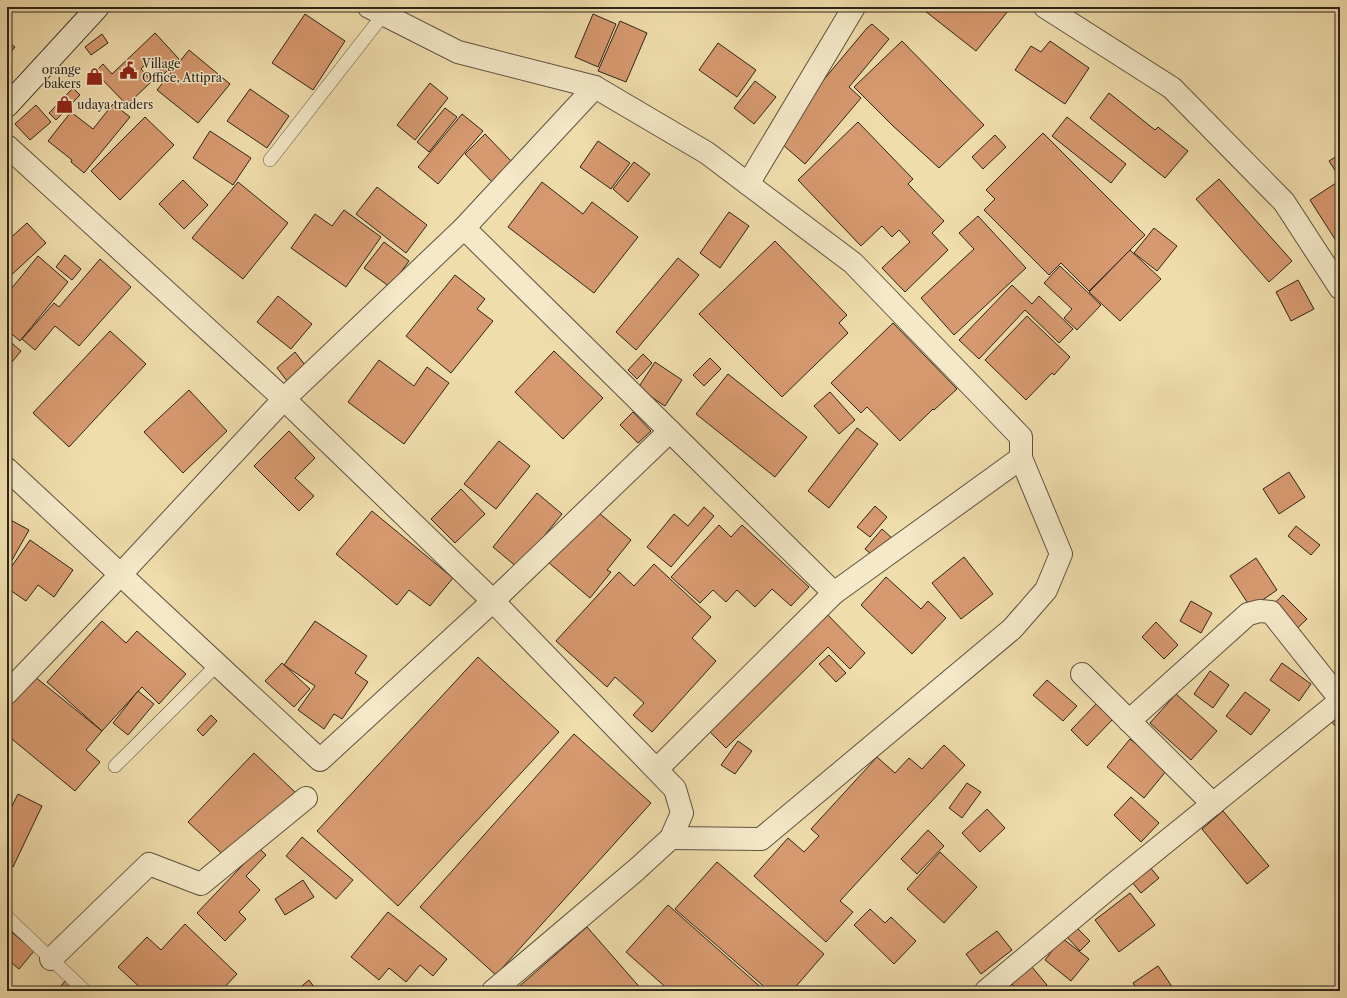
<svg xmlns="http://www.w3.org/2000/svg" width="1347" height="998" viewBox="0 0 1347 998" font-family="'Libre Caslon Text',serif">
<rect width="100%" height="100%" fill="#f0ddac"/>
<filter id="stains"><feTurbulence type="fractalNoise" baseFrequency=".005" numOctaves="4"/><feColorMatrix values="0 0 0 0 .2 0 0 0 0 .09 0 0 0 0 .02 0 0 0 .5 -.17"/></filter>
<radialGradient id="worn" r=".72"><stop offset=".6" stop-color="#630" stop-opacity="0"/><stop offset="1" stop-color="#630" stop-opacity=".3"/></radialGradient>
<g fill="#d7996f" stroke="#2d251b">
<polygon points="920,7 1003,7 1008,11 976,51"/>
<polygon points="305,14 345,41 313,90 272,63"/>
<polygon points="593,14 616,24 598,67 575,57"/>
<polygon points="620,21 647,33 626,82 598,71"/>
<polygon points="872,24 889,39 849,87 861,98 805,164 775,138 867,28"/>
<polygon points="155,33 179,59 164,74 150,59 141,69 152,81 127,105 95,72 103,64 112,74"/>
<polygon points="102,34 108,43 91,55 85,47"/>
<polygon points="7,41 15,47 7,57"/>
<polygon points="902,41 984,125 939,168 892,125 854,87"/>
<polygon points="1050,41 1089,68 1065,104 1015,70 1031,46 1041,52"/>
<polygon points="718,43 756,70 737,97 699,70"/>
<polygon points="189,50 230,84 198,123 157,90"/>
<polygon points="755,81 776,97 754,124 734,108"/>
<polygon points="430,83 448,98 415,140 397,125"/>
<polygon points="73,88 80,95 56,120 49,113"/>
<polygon points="250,89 289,116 267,148 227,121"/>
<polygon points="1109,93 1155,130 1158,127 1188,151 1165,178 1090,118"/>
<polygon points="113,104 130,117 84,173 71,162 72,160 48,141 71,112 93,129"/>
<polygon points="36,105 51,122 30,140 15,124"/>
<polygon points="445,108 457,117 429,152 417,142"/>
<polygon points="462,114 483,131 438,184 418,167"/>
<polygon points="145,117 174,145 120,200 91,171"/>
<polygon points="1067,117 1126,164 1111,183 1052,136"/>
<polygon points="858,122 913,179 908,184 944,221 932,233 948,250 905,292 882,268 910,242 899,230 892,237 882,226 861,246 798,180"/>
<polygon points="210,131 251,158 233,185 193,158"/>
<polygon points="1043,133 1145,235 1089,291 1061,263 1049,275 984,210 995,199 986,190"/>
<polygon points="485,134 512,162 492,182 465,154"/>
<polygon points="995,135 1006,147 983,169 972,157"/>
<polygon points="598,141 630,163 611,189 580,167"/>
<polygon points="1340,154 1340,178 1329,161"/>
<polygon points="634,162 650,174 628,202 613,189"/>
<polygon points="1219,179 1292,261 1269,282 1196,199"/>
<polygon points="183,180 208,205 184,229 159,204"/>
<polygon points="238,182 288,223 243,279 192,238"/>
<polygon points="542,182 583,214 592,202 638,237 594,293 508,227"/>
<polygon points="1336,183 1340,190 1340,247 1310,200"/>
<polygon points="377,187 427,225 406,253 356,214"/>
<polygon points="344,210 381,237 346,287 291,248 315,214 332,226"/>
<polygon points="729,212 749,226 720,268 700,253"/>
<polygon points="978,216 1026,268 954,335 921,298 974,249 959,233"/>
<polygon points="27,223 46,243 7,279 7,241"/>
<polygon points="1154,228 1177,246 1157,271 1134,253"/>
<polygon points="775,241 847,315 839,323 848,333 782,397 699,314"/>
<polygon points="384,242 409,261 390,287 364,268"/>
<polygon points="1130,250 1161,279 1120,321 1089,292"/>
<polygon points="65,255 81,269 72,280 56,267"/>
<polygon points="38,256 68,282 20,341 7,330 7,294"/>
<polygon points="678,258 699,275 636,350 616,332"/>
<polygon points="100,259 131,287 79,346 55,326 35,350 22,339 54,303 59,307"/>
<polygon points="1060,266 1101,305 1077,330 1064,318 1072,309 1044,283"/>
<polygon points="455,275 485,299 477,309 493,321 451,373 406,336"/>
<polygon points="1298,280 1314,309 1291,321 1276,292"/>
<polygon points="1012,285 1032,304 1039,296 1073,329 1059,343 1025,310 979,359 959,340"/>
<polygon points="278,296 312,324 291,349 257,322"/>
<polygon points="1027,316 1070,357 1054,375 1052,373 1026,400 985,360"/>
<polygon points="893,323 957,389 934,410 933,409 900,441 867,407 861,413 831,383"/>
<polygon points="110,331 146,364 69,447 33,413"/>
<polygon points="7,339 21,351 7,368"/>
<polygon points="554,351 603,398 563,439 515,392"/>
<polygon points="295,352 305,365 287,381 277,368"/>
<polygon points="643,354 652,363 637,379 628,370"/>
<polygon points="710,358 721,369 704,386 693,375"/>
<polygon points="379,360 414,386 427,367 449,383 404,444 348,402"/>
<polygon points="655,362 682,380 665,406 638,388"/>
<polygon points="728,374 807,437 775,477 696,414"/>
<polygon points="189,390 227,431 183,473 144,432"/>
<polygon points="830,392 855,420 839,434 814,406"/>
<polygon points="633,412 651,431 638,443 620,425"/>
<polygon points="857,428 878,444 829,508 808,491"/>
<polygon points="289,431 315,458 295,478 314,496 299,511 254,466"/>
<polygon points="499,441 530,466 496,509 464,484"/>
<polygon points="1289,472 1305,497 1279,514 1263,489"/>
<polygon points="461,489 485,514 455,543 431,519"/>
<polygon points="537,493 562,514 518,568 493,547"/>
<polygon points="875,506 887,517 870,537 857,527"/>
<polygon points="704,507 714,516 671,567 647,547 674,514 688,526"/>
<polygon points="593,508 631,540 607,570 611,572 590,598 548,562"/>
<polygon points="372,511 453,578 430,606 409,590 397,605 336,554"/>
<polygon points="7,518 29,530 7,569"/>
<polygon points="719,525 731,537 742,525 809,587 791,606 772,589 755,607 737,590 726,602 713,590 700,603 671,577"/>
<polygon points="1296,526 1320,545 1311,555 1288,536"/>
<polygon points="882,529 894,540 877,559 865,549"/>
<polygon points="30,540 73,570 54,597 38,585 26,601 7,588 7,573"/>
<polygon points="964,557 993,594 961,619 932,583"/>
<polygon points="1256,558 1277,590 1251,608 1230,576"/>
<polygon points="654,564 711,617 692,638 716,661 652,732 633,715 644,703 615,677 607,687 556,641 619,572 634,586"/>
<polygon points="886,577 921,609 928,601 946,618 912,654 861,605"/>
<polygon points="1283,595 1307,619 1289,636 1265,612"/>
<polygon points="1191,601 1212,613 1201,633 1180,621"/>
<polygon points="821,608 865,653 850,669 828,647 726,748 703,725"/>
<polygon points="102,621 126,643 137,631 186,674 159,704 142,687 102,731 47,682"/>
<polygon points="315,621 367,656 355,673 368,682 342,719 334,714 324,729 298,710 315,686 284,665"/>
<polygon points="1156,622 1178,645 1164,659 1142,637"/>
<polygon points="829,655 846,673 836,682 819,664"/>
<polygon points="478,657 559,732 398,906 317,831"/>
<polygon points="282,663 310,689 294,707 265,681"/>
<polygon points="1282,663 1311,684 1299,701 1270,680"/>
<polygon points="1210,671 1229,685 1213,708 1194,694"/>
<polygon points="34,676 102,731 86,750 100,762 75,791 7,735 7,709"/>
<polygon points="1047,680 1077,706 1063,721 1033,695"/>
<polygon points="138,691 154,704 128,735 113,723"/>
<polygon points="1245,692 1270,710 1251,735 1226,716"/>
<polygon points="1176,694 1217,731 1191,760 1150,723"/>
<polygon points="1098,702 1114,718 1087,746 1071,730"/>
<polygon points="1340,706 1340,731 1327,717"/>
<polygon points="211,715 217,721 203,736 197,730"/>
<polygon points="574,734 651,803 496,975 420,907"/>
<polygon points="1130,739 1167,770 1144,798 1107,767"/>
<polygon points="738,741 752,751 735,774 721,765"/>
<polygon points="944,745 965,765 840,901 853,912 826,942 754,876 788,838 804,852 819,836 811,829 877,757 895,773 909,758 922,769"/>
<polygon points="254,753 297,794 232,863 188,822"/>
<polygon points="967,783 981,792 962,818 949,808"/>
<polygon points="18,794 42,806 13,867 7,864 7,816"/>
<polygon points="1131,797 1159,823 1141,842 1114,815"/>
<polygon points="987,809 1005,828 980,852 962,833"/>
<polygon points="1223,811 1269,866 1247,884 1202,829"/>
<polygon points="928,830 944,846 917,874 901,859"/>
<polygon points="302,837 353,880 336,899 286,856"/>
<polygon points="259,848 266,855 246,876 260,890 239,912 246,919 225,941 197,913"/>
<polygon points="940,852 977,887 944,923 907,889"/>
<polygon points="717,862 824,954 792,991 769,991 675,909"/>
<polygon points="1149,866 1159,878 1141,893 1131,881"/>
<polygon points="303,880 314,897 285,915 275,899"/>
<polygon points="1130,893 1155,925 1119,952 1095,920"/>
<polygon points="668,905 765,991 670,991 626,952"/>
<polygon points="870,909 885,923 891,917 916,941 894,964 854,925"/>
<polygon points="388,912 447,959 433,976 420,965 406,982 389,968 379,980 351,957"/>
<polygon points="185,924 237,974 221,991 144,991 118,967 147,937 161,950"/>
<polygon points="1075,926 1090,941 1080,951 1065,935"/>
<polygon points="587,927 643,991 514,991"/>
<polygon points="7,928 34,951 19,969 7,959"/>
<polygon points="997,931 1012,950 981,974 966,954"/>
<polygon points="1062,938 1089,959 1071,981 1045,960"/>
<polygon points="1027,961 1047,985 1040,991 1018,991 1007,978"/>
<polygon points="1158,966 1175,991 1138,991 1133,983"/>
<polygon points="309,980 317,991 296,991"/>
<polygon points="65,981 78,991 57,991"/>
</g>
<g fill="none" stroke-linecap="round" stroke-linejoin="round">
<defs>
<g id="lane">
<polyline points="270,160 383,15"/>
<polyline points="115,766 217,665"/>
<polyline points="7,917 85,991"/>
</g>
<g id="street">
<polyline points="369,7 458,52 595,87 707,153 853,263 1021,437 1021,458 834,593 657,769"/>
<polyline points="1045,7 1172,88 1284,202 1340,288"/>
<polyline points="7,146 284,399 493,601 320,760 7,469"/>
<polyline points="748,184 854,7"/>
<polyline points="464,228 834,593"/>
<polyline points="1082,674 1213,804"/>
<polyline points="7,693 121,574 284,399 464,228 595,87"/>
<polyline points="1129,721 1248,614 1260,611 1271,612 1340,699"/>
<polyline points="671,838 761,839 1012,629 1046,590 1061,554 1021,458"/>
<polyline points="51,959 149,864 201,884 306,798"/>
<polyline points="493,991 636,870 671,838 682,813 675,789 493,601 670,431"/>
<polyline points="986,991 1115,883 1340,701"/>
</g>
<polyline id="secondary" points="7,106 98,7"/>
</defs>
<use href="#lane" stroke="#5e533f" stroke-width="14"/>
<use href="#street" stroke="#5e533f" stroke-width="24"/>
<use href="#secondary" stroke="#2d251b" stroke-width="24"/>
<use href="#lane" stroke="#f5e9c9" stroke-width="13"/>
<use href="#street" stroke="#f5e9c9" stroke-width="22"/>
<use href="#secondary" stroke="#f5e9c9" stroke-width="22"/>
</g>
<defs>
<symbol id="civic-bare" viewBox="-9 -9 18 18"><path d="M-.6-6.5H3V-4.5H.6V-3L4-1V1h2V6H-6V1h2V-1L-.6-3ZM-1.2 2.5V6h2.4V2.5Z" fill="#8f2418" stroke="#f5e9c9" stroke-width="2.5" paint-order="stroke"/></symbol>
<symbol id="shop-bare" viewBox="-9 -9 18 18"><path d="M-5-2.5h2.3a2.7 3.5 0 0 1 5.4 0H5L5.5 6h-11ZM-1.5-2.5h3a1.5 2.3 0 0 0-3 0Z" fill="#8f2418" stroke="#f5e9c9" stroke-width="2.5" paint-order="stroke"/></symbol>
</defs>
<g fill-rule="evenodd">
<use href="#civic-bare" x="116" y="58" width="25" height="25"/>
<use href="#shop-bare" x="82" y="64" width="25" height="25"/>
<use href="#shop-bare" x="52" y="92" width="25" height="25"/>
</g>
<g text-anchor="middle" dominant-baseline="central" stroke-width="3" stroke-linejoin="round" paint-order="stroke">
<g font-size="12" fill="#2d251b" stroke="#f5e9c9" text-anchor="start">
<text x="142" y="63">Village<tspan x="142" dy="14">Office, Attipra</tspan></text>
<text x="81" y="69" text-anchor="end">orange<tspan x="81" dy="14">bakers</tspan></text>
<text x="77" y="104">udaya traders</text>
</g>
</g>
<rect width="1347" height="998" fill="none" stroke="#f0ddac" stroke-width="24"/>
<rect x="8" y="8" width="1331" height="982" fill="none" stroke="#2d251b" stroke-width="2"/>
<rect x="12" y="12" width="1323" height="974" fill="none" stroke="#2d251b"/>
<rect width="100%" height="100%" filter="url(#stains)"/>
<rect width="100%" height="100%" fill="url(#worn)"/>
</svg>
